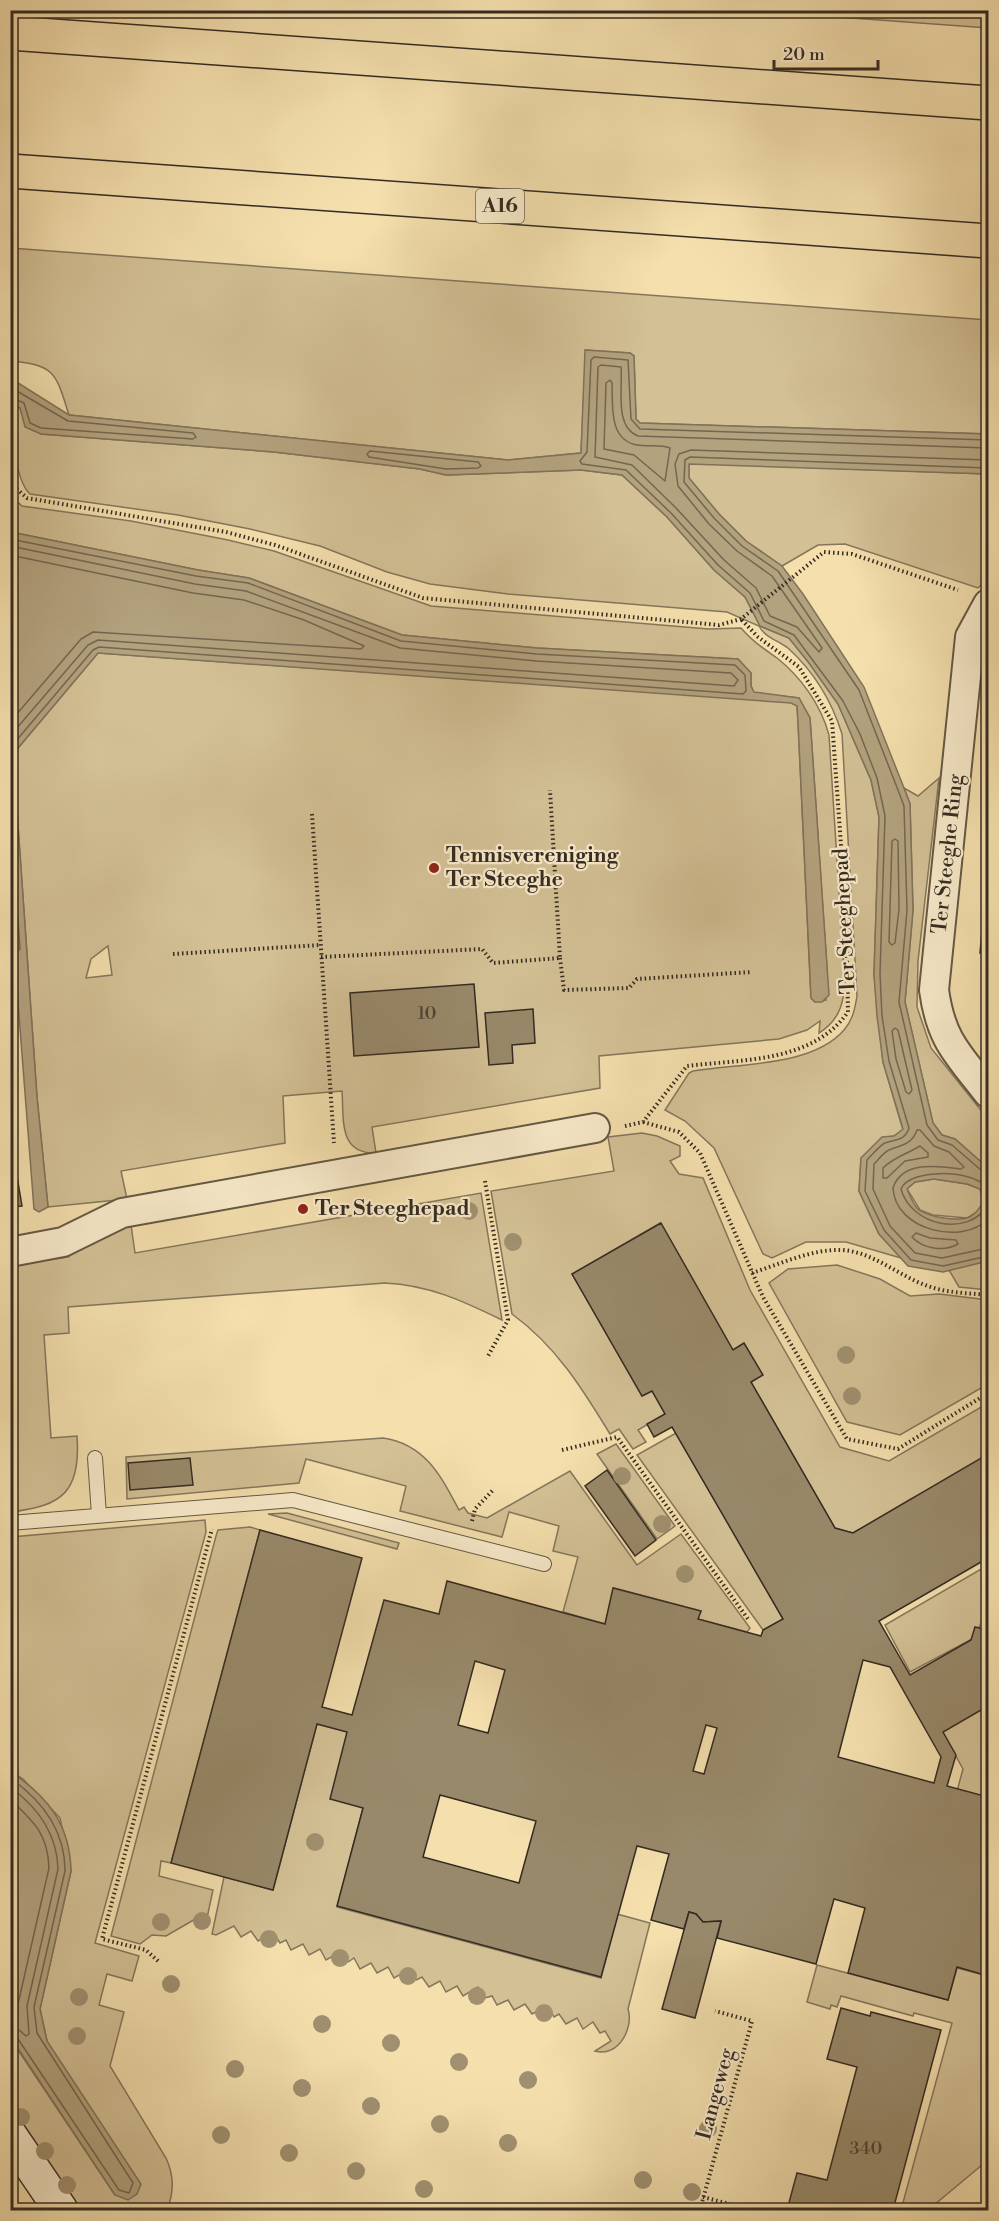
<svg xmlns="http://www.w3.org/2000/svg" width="999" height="2221" viewBox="0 0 999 2221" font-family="'Libre Bodoni',serif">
<rect width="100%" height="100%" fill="#f4dfad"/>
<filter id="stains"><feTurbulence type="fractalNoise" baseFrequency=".00333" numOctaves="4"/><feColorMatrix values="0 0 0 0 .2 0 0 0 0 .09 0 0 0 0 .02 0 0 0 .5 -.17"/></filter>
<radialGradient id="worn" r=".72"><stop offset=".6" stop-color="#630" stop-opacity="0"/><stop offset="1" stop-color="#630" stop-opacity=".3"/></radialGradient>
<g fill="#d3c095" stroke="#84765c" stroke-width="1.5" fill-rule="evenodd">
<polygon points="756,11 988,11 988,28"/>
<path d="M10 248 988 320V434L640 423 636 419 634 356 630 353 586 350 581 453 508 460 69 415C56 374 56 365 11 361Z"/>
<path d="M10 403 20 408 41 434 274 452 420 469 446 475 581 470 622 475 667 517 714 570 745 597 760 626 789 638 809 663 838 704 871 780 879 817 874 975 883 1062 903 1130 894 1136 882 1138 861 1158 859 1191 879 1234 901 1258 846 1242H806L772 1258 763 1254 714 1148 685 1121 665 1110 689 1073 693 1071C739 1063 812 1067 844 1030 853 1020 855 1008 857 996L842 734C832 702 814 672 789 649 780 641 765 638 759 626L727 612 508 594 430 584 387 572 320 546 250 529 178 515 30 494C14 480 11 423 10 403Z"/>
<polygon points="689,463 988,474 988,578 978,588 845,544 818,545 782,566 746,541 719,514 689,478"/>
<path d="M10 495 22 506 131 521 228 540 274 551 431 606 709 629 741 628C752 641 763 648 777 658 801 677 821 705 829 735L845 985C843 1006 838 1021 819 1033L820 1021 807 1030 779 1039 599 1056 600 1088 372 1127 376 1153C338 1154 344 1119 342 1091L283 1096 285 1143 121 1171 127 1199 48 1207 37 1097 13 754 98 653 791 702 797 706 798 722 811 998 815 1002 826 1000 827 969 810 718 799 698 754 693 751 686V673L738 659 537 648 402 635 249 578 198 570 11 532ZM108 946 112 975 86 978 91 959Z"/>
<polygon points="939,778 918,961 917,1007 931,1048 988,1119 988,1168 955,1139 942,1135 933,1123 905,1002 913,910 910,804 904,788 918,796"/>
<polygon points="10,912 15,987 11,988 10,988"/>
<path d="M642 1133 657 1136 680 1146V1156L670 1161 679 1174 703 1178 750 1290 840 1447 889 1461 988 1403V1455L984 1466 911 1499 853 1533 835 1528 751 1382 762 1375 744 1343 733 1350 660 1223 572 1274 642 1396 652 1391 665 1414 638 1430 646 1442 633 1449 619 1429 610 1434C582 1388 556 1346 512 1314L491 1191 614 1171 608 1137Z"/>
<polygon points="934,1179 967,1184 980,1189 984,1201 977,1212 967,1218 933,1215 920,1210 907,1189 915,1182"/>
<path d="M481 1193 502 1320C463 1301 429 1285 385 1283L68 1307 69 1333 44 1335 51 1438 77 1436C81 1491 63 1506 11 1512L10 1265 68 1257 104 1231 131 1225 135 1253Z"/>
<polygon points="988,1261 988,1290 959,1287 949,1270"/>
<polygon points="837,1265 880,1279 910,1296 939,1294 988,1300 988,1384 900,1435 847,1422 769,1283 788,1269"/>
<polygon points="676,1433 783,1619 763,1630 637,1455"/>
<path d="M383 1438C425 1444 441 1476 459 1510L464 1507 468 1513 487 1518 570 1471 637 1565 681 1534 750 1628 747 1632 698 1619 701 1611 614 1588 605 1624 563 1612 578 1557 553 1551 559 1526 509 1512 502 1537 400 1511 406 1486 306 1459 299 1483 127 1499 126 1457Z"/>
<polygon points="616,1444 675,1526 657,1539 597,1454"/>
<polygon points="287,1513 399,1543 397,1549 268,1514"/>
<path d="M205 1520 206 1532 95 1943 139 1956 132 1981 107 1974 99 2005 124 2012 110 2066 166 2158C174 2175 174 2193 167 2210H72L11 2119 10 2038 115 2195 47 2041 40 2009 71 1871 60 1818 23 1779 11 1771V1537Z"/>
<polygon points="250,1527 260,1530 171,1863 161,1861 159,1876 213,1890 207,1918 204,1914 166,1936 152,1935 140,1944 111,1936 216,1536 218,1530"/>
<polygon points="988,1565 988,1622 983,1619 974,1638 910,1672 885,1625"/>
<polygon points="988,1703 988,1803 957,1791 963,1769 941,1729"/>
<path d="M317 1724 348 1732 363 1808 337 1907 601 1978 617 1914 650 1923 628 2009C634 2027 619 2058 595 2051L611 2041 605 2031 600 2033 593 2022 583 2029 577 2018 566 2024 559 2014 554 2017 548 2006 532 2014 525 2004 514 2010 508 2000 497 2005 492 1996 485 1998 478 1987 463 1996 457 1986 446 1992 440 1981 429 1987 422 1977 416 1980 410 1969 394 1978 388 1967 377 1973 371 1963 360 1969 354 1958 348 1962 342 1951 326 1960 320 1949 309 1955 303 1944 291 1950 286 1940 280 1943 273 1932 258 1941 251 1931 241 1937 234 1926 216 1935 212 1934 224 1877 273 1890Z"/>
<polygon points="817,1965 948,2000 957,1968 988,1976 988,2160 928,2210 901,2210 952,2023 914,2013 913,2016 841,1996 837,2007 831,2005 830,2009 807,2002"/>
</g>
<g fill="#b3a27e" stroke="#807259" stroke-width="1.5" fill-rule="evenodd">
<path d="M585 350 630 353 634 356 636 419 640 423 988 434V474L689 464V478L719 514 746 541 782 566 803 594 864 687 904 788 910 804 913 910 905 1002 933 1123 942 1135 955 1139 988 1168V1261L943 1272 908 1266 879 1234 859 1191 861 1158 882 1137 894 1136 903 1129 883 1062 877 1016 874 975 879 817 871 780 838 704 809 663 789 638 760 626 745 597 714 570 667 517 622 475 581 470 446 475 420 469 274 452 41 434 25 427 20 408 11 403V381H15L69 415 508 460 581 453ZM934 1179 967 1184 980 1189 984 1201C980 1208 975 1216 967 1218 956 1221 929 1217 919 1210 913 1205 910 1196 907 1189L915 1182Z"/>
<polygon points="11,532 198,570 249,578 402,635 537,648 738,659 751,673 751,686 754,692 799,698 810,718 829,995 822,1002 815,1002 811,998 798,722 797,706 791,703 98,653 13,754 37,1097 48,1207 39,1212 34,1209 11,912"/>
<path d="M10 1771C48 1797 70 1824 71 1871L40 2009 47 2041 141 2184 137 2194 128 2200 115 2195 11 2038Z"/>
</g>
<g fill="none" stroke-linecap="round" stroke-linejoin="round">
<g stroke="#746650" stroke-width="1.5">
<path d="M610 380 612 383C613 404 608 440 637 445 648 447 660 444 670 448L665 481 634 455 604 449 606 383Z"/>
<polyline points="10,387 68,421 193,433 196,437 193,439 41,428 30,423 24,403 10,397"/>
<path d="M988 440 640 429 631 419 628 360 594 357 591 360 587 452 580 461 582 464 626 470 671 513 718 565 750 593 764 621 794 635 843 701 860 734 877 778 885 816 880 974 882 1016 889 1061 909 1128C905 1141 895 1139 885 1143 879 1146 872 1155 867 1160L865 1191 884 1230 911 1260 943 1266 988 1256"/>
<path d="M988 448 638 436C614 427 623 388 621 367L601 365 598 367 595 457 632 465 676 508 724 560 756 588 770 616 797 627 819 652 822 648 772 576 737 551 709 524 678 486 675 464 679 454 691 450 988 460"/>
<polygon points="370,451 478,462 481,466 478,468 446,469 369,457 367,454"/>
<polyline points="988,468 690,457 685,460 684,482 714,518 742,546 778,571 859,690 898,790 904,806 907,910 899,1002 927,1125 938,1140 952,1145 982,1171 988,1172"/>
<polyline points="10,539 196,576 248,583 401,641 537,654 735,665 745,675 746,691 743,694 99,647 93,650 10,748"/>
<polyline points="10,546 195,584 246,591 400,648 536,661 731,673 738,680 734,686 98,640 88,645 10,736"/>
<polyline points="10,555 193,593 244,600 304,620 364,646 361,649 93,632 81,639 10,722"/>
<polyline points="10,807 20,949 18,951 10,950"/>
<polygon points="895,839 898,841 899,909 895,943 892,945 889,942 892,841"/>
<polygon points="895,1028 898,1030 912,1090 909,1094 906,1092 896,1059 892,1031"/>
<path d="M920 1146 928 1153V1157L905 1161 887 1178H883V1168C894 1157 907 1154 920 1146Z"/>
<path d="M988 1195C988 1193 986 1187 985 1186 972 1170 909 1168 901 1189 911 1226 968 1238 988 1205"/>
<path d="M988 1219C962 1246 895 1230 893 1188 902 1160 939 1166 961 1169L964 1167 949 1152 934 1146 920 1130H917C912 1145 901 1145 889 1150 884 1152 878 1160 874 1164L873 1189 890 1226 915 1253 942 1258 988 1248"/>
<path d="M916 1233 930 1238 956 1240 958 1244C944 1252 923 1249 912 1237Z"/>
<path d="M10 1778C43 1801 65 1830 65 1871L34 2007 37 2033 133 2183 129 2193 119 2190 18 2039 10 2036"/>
<path d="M10 1787C39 1808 57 1834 58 1869L27 2006 29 2034 26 2036 19 2030 10 2028"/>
<path d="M10 1799C34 1822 48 1834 49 1868L18 2004V2017L10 2019"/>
</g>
</g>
<g fill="#98896a" stroke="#342b22" stroke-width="1.5" fill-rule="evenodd">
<polygon points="988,865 988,953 980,953"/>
<polygon points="474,984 479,1047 354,1056 350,993"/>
<polygon points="533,1009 535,1043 512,1045 513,1063 489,1065 485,1013"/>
<polygon points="10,1134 22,1206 10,1207"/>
<path d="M661 1223 733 1350 744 1343 763 1375 751 1382 835 1528 853 1533 988 1454V1558L879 1621 910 1675 971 1640 975 1627 988 1630V1706L943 1732 956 1755 947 1786 988 1797V1976L957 1967 948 2000 848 1973 865 1908 834 1899 816 1964 717 1938 721 1921 703 1922 696 1914 689 1912 684 1929 651 1920 669 1854 637 1846 601 1977 337 1906 363 1808 330 1799 347 1732 317 1724 273 1890 171 1863 260 1530 362 1558 322 1707 352 1715 384 1600 439 1614 447 1581 605 1624 613 1588 701 1611 698 1619 761 1636 763 1630 783 1619 672 1427 654 1437 647 1424 665 1414 652 1391 642 1396 572 1274ZM863 1660 890 1667 941 1757 934 1783 838 1757ZM475 1661 505 1670 488 1733 458 1725ZM706 1725 717 1728 704 1774 693 1771ZM440 1795 536 1821 519 1883 423 1857Z"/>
<polygon points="190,1458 193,1485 130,1490 128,1463"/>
<polygon points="607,1470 656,1540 635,1556 585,1486"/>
<polygon points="689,1912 696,1914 703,1922 721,1921 695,2018 662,2009"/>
<polygon points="841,2008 870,2016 871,2012 941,2030 893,2210 787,2210 797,2173 827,2180 857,2067 827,2059"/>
</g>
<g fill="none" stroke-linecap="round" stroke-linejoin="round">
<defs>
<g id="service">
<polyline points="95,1458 99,1515"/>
<polyline points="10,1523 293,1500 544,1564"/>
</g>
<g id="minor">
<path d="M988 604 970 637 934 990C941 1041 958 1054 988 1093"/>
<polyline points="10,1252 63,1242 122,1213 595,1128"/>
</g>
<polyline id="secondary" points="10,2135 61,2210"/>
<g id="motorway">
<polyline points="10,33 988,103"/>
<polyline points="10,171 988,241"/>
</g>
</defs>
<use href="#service" stroke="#645845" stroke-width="16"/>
<use href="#minor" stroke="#645845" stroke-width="32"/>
<use href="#secondary" stroke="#342b22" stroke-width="36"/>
<use href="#motorway" stroke="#342b22" stroke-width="36"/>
<g stroke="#342b22" stroke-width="4" stroke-dasharray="1.5 3" stroke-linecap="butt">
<polyline points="10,458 16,488 27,498 226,532 275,545 423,598 719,625 741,619 824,552 852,554 958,590"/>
<polyline points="312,814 334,1143"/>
<polyline points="173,954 320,945"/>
<polyline points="321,957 482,949 493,963 560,958 550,790"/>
<polyline points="560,958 564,990 629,988 637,979 752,972"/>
<polyline points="643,1122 679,1132 700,1153 763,1297 847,1439 898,1449 988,1393"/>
<path d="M625 1126 643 1122 687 1066C743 1059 812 1063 848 1012L846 914 832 721 799 667 758 637 741 619"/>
<polyline points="485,1181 508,1320 488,1356"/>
<path d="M752 1273C780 1264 812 1249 841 1250 871 1251 898 1275 925 1285 945 1293 967 1293 988 1295"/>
<polyline points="562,1450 617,1437 748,1619"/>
<polyline points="472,1521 475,1509 493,1490"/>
<polyline points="158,1961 146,1950 102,1939 212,1529"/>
<polyline points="703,2197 752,2210"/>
<polyline points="700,2210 752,2021 715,2011"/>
</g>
<use href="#service" stroke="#f8eaca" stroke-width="14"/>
<use href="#minor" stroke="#f8eaca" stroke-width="28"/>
<use href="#secondary" stroke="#f8eaca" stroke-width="33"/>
<use href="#motorway" stroke="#f4dfad" stroke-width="33"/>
</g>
<g fill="#a09070">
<circle cx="469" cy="1211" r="9"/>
<circle cx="513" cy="1242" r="9"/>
<circle cx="846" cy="1355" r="9"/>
<circle cx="852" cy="1396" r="9"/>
<circle cx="622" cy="1476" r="9"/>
<circle cx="662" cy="1524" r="9"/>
<circle cx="685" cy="1574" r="9"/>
<circle cx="315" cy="1842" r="9"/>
<circle cx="202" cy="1921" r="9"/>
<circle cx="161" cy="1922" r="9"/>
<circle cx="269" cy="1939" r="9"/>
<circle cx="340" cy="1958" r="9"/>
<circle cx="408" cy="1976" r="9"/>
<circle cx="171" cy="1984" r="9"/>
<circle cx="477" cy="1996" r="9"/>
<circle cx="79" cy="1997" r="9"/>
<circle cx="544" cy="2013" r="9"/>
<circle cx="322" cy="2024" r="9"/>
<circle cx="77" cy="2036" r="9"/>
<circle cx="391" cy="2043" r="9"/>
<circle cx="459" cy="2062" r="9"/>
<circle cx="235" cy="2069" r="9"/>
<circle cx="528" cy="2080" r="9"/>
<circle cx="302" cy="2088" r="9"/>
<circle cx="371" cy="2106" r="9"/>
<circle cx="21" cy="2117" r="9"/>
<circle cx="440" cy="2124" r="9"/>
<circle cx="708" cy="2129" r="9"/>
<circle cx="221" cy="2135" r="9"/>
<circle cx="508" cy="2143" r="9"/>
<circle cx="45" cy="2151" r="9"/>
<circle cx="289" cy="2153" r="9"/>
<circle cx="356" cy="2171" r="9"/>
<circle cx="643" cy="2180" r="9"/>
<circle cx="67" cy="2185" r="9"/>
<circle cx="424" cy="2189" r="9"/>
<circle cx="692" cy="2192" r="9"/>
</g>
<g fill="#8f2418" stroke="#f8eaca" stroke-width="2">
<circle cx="434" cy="868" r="6"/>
<circle cx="303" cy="1209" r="6"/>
</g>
<g text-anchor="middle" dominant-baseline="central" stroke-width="4.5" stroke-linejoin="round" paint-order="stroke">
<g font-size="18" fill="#4d4234">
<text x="427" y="1013">10</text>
<text x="866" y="2148">340</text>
</g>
<rect fill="#f8eaca" stroke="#6f6454" stroke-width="1.5" x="476" y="189" width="48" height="34" rx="4.5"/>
<g font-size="20" font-weight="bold" fill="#342b22">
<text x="500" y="206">A16</text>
</g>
<g font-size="21" fill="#342b22" stroke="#f8eaca">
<text transform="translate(948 854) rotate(-84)">Ter Steeghe Ring</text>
<text transform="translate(845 921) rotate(-93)">Ter Steeghepad</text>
<text transform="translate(716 2094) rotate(-75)">Langeweg</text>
</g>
<g font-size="21" font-weight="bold" fill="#342b22" stroke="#f8eaca" text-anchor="start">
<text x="446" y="856">Tennisvereniging<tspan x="446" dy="24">Ter Steeghe</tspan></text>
<text x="315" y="1209">Ter Steeghepad</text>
</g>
</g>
<rect width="999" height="2221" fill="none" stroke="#f4dfad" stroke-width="36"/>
<rect x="12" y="12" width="975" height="2197" fill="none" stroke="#342b22" stroke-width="3"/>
<rect x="18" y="18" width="963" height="2185" fill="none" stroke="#342b22" stroke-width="1.5"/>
<path d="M774 60v9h104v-9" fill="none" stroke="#342b22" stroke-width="3"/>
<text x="783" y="60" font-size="18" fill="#342b22" stroke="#f8eaca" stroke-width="4.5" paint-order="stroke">20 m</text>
<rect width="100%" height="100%" filter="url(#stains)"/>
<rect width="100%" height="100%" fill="url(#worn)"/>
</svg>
